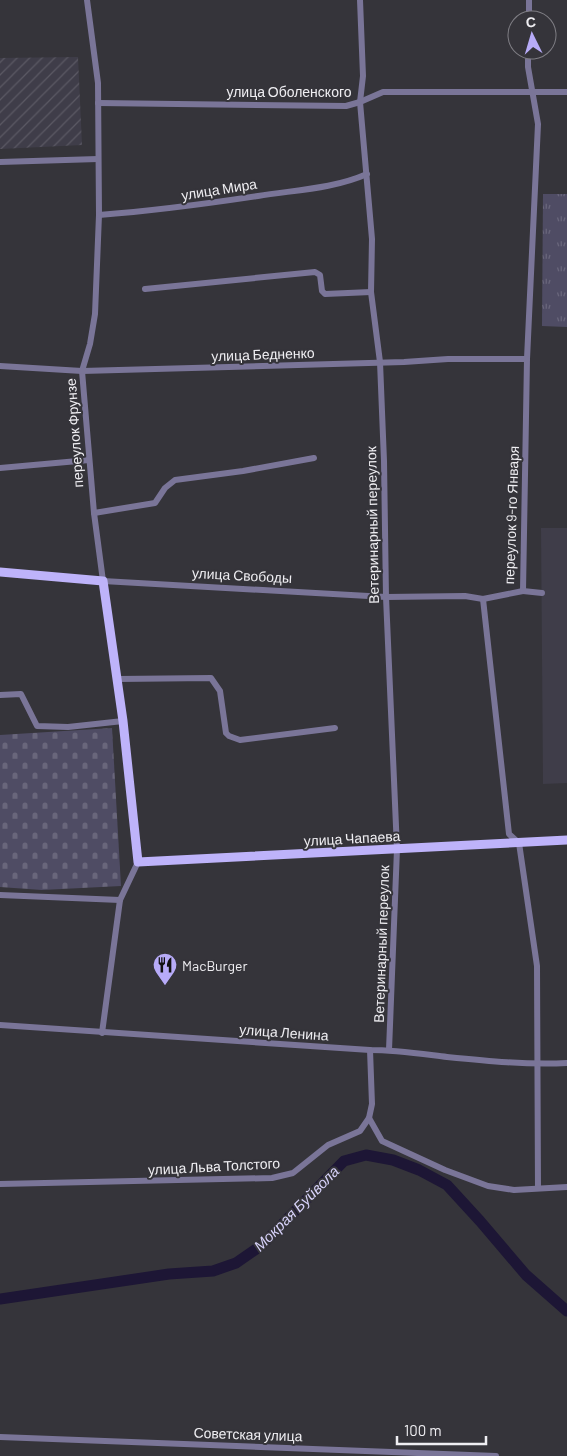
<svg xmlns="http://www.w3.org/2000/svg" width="567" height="1456" viewBox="0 0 567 1456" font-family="Barlow,sans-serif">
<defs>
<pattern id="industrial-furrows" width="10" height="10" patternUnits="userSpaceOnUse" patternTransform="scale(1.25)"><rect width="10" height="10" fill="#3f3d49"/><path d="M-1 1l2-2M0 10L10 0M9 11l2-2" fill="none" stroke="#5b5964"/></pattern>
<pattern id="grass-tufts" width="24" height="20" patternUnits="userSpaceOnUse" patternTransform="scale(1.25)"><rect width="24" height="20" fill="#4f4c64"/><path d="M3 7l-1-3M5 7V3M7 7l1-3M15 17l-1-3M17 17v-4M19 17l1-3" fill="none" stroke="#69667b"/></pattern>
<pattern id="cemetery-stones" width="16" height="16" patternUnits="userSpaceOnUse" patternTransform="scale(1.25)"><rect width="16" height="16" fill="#4f4c64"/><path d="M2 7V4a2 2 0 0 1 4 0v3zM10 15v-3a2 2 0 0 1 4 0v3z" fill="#69667b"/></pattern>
</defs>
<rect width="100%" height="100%" fill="#35343a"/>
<polygon fill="#3f3d49" points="541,528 567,528 567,783 543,784"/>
<polygon fill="url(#industrial-furrows)" points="78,57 82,145 0,149 0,58"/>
<polygon fill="url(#grass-tufts)" points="543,194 567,194 567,327 542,326"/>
<polygon fill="url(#cemetery-stones)" points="112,728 121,886 42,890 0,887 0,735"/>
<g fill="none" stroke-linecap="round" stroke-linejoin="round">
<polyline stroke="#1d1635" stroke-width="11" points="0,1299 169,1274 213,1271 236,1263 262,1245 344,1161 366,1155 393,1160 419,1170 447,1185 480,1221 526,1275 567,1311"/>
<g stroke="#7a7598" stroke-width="6">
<polyline points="87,0 98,83 99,215 95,314 90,344 82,371 94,513 103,581 386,597 465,596 483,599 523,591 527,359 538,124 528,67 528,50"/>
<polyline points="360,0 363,76 360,102 372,239 371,292 380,362 384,461 386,597 397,849 389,1050"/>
<polyline points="529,20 529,0"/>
<polyline points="98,103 346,106 360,102 383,92 567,92"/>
<polyline points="0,162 98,159"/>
<path d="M99 215C152 211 205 204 258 196 294 190 333 189 367 174"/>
<polyline points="145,289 315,272 320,275 322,291 325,294 371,292"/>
<polyline points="0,366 82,371 404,362 448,359 527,359"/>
<polyline points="0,468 89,460"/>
<polyline points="94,513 155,503 165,488 175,480 243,471 314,458"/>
<polyline points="523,591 542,593"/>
<polyline points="483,599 509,834 519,843 537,966 538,1188"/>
<polyline points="118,679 211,678 220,691 226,733 229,736 240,740 335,728"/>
<polyline points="0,695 21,694 37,726 68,727 123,721"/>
<polyline points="0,895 120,900"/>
<path d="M0 1025 370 1050C396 1050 422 1054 447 1057 487 1061 527 1065 567 1063"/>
<polyline points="102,1033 120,900 138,862"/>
<polyline points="369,1118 382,1141 445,1170 488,1186 514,1190 567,1187"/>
<polyline points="0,1184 272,1178 293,1173 328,1145 360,1131 369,1118 372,1104 370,1050"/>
<polyline points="0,1437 496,1456"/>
</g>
<polyline stroke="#beb3fa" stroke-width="9" points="0,572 103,581 123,721 138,862 567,840"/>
</g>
<defs>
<symbol id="restaurant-pin" viewBox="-11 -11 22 30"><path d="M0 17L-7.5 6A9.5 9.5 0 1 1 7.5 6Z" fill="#b7abf8" stroke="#35343a"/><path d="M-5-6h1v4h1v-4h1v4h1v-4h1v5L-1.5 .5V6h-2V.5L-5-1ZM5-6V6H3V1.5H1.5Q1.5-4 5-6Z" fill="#111"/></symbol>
</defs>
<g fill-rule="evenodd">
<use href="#restaurant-pin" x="151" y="951" width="28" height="38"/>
</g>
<g text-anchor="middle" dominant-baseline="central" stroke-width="4" stroke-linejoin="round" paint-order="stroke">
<g font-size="14" fill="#efeef2" stroke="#35343a">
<text x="289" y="91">улица Оболенского</text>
<text transform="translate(219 189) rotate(-9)">улица Мира</text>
<text transform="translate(263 354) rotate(-2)">улица Бедненко</text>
<text transform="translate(74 433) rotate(-94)">переулок Фрунзе</text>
<text transform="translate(511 515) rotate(-88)">переулок 9-го Января</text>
<text transform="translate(372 525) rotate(-91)">Ветеринарный переулок</text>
<text transform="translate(242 575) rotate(3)">улица Свободы</text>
<text transform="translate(352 838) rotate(-3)">улица Чапаева</text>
<text transform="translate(381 944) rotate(-88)">Ветеринарный переулок</text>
<text transform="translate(284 1032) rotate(4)">улица Ленина</text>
<text transform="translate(214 1166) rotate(-3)">улица Льва Толстого</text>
<text transform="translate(248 1434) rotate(2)">Советская улица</text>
</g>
<g font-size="14" fill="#efeef2" stroke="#35343a" text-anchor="start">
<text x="182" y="965">MacBurger</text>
</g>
<g font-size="15" font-style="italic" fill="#d7d2f9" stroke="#35343a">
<text transform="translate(296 1208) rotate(-45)">Мокрая Буйвола</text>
</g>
</g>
<g transform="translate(532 35) rotate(355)"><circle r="24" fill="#35343a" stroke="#7f7e84"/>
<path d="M0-4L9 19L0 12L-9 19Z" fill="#b7abf8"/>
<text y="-8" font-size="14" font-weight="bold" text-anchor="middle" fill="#efeef2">С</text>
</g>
<path d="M397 1436v8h89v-8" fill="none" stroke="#efeef2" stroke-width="2.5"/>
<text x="404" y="1436" font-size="15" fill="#efeef2" stroke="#35343a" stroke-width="4" paint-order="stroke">100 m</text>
</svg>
